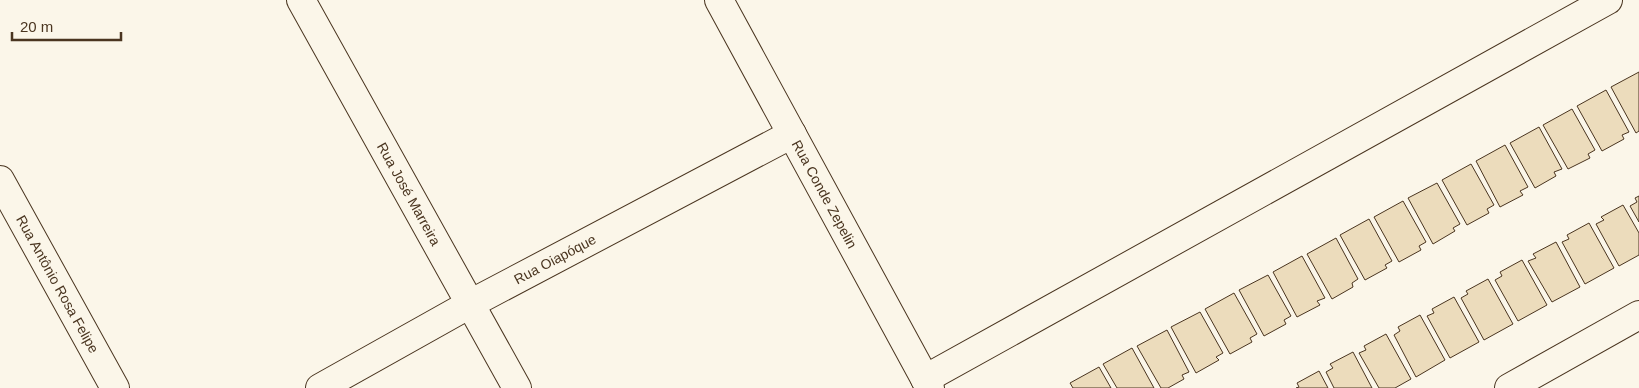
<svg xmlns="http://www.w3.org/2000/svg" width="1639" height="388" viewBox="0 0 1639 388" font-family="Helvetica,sans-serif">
<rect width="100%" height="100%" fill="#fbf6e9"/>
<g fill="#ecdcbc" stroke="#4a3520">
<polygon points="1639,72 1639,131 1636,133 1611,87"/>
<polygon points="1606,90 1629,132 1622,135 1624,139 1602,151 1577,106"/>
<polygon points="1572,109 1595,150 1588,154 1590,158 1568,169 1543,125"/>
<polygon points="1539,127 1562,169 1554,172 1556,176 1535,188 1510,143"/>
<polygon points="1505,145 1528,187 1520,191 1523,195 1500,207 1476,161"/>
<polygon points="1471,164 1494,205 1487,209 1489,213 1467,225 1442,180"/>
<polygon points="1437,183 1460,224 1453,228 1455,231 1433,244 1408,198"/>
<polygon points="1639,196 1639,222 1630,206 1637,202 1635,198"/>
<polygon points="1403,201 1426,242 1419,246 1421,250 1399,262 1374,217"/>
<polygon points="1623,205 1639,233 1639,255 1619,266 1596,224 1604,220 1601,217"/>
<polygon points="1369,219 1392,261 1385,265 1387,268 1365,280 1340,235"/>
<polygon points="1589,223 1614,268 1585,284 1562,242 1569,239 1567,235"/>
<polygon points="1336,238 1358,279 1352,283 1353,287 1332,299 1307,254"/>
<polygon points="1556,242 1580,287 1552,302 1528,261 1536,258 1533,254"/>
<polygon points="1302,256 1325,298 1317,301 1320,305 1297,317 1273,272"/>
<polygon points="1522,260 1547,305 1518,321 1495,280 1502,276 1500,272"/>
<polygon points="1268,275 1291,316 1284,320 1286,324 1264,336 1239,290"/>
<polygon points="1488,279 1513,324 1484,340 1461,298 1468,294 1466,291"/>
<polygon points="1234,293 1257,334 1250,338 1252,342 1230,354 1205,309"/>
<polygon points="1454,297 1479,342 1450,358 1427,316 1434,313 1432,309"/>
<polygon points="1200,312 1223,353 1216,357 1219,360 1196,373 1171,327"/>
<polygon points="1420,315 1445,360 1416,377 1394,335 1400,331 1398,327"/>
<polygon points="1167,330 1189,372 1182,375 1184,379 1168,388 1161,388 1137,346"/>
<polygon points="1386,334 1411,379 1395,388 1379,388 1359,353 1366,350 1364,346"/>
<polygon points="1132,348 1154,388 1117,388 1103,364"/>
<polygon points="1353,352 1372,388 1334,388 1326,372 1333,368 1330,364"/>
<polygon points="1099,367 1111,388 1073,388 1070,383"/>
<polygon points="1319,371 1328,388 1296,388 1299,387 1297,383"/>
</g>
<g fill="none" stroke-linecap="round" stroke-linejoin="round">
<defs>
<g id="street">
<path id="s1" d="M301 0 517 388"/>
<path id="s2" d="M719 0 930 388"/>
<path id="s3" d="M0 180 115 388"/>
<polyline points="925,379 1608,0"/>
<path id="s4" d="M320 388 470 304 792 134"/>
<polyline points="1509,388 1639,315"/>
</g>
</defs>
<use href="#street" stroke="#4a3520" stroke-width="30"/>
<use href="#street" stroke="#fbf6e9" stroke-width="28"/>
</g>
<g text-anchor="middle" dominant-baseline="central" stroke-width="4" stroke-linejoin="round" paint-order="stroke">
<g font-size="14" fill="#4a3520" stroke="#fbf6e9">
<text stroke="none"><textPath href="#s1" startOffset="222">Rua José Marreira</textPath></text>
<text stroke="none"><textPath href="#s2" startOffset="221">Rua Conde Zepelin</textPath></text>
<text stroke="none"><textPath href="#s4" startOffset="268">Rua Oiapóque</textPath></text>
<text stroke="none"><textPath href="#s3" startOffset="119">Rua Antônio Rosa Felipe</textPath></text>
</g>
</g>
<path d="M12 32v8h109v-8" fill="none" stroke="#4a3520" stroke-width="2.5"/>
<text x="20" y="32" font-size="15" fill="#4a3520" stroke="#fbf6e9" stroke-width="4" paint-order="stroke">20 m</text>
</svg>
